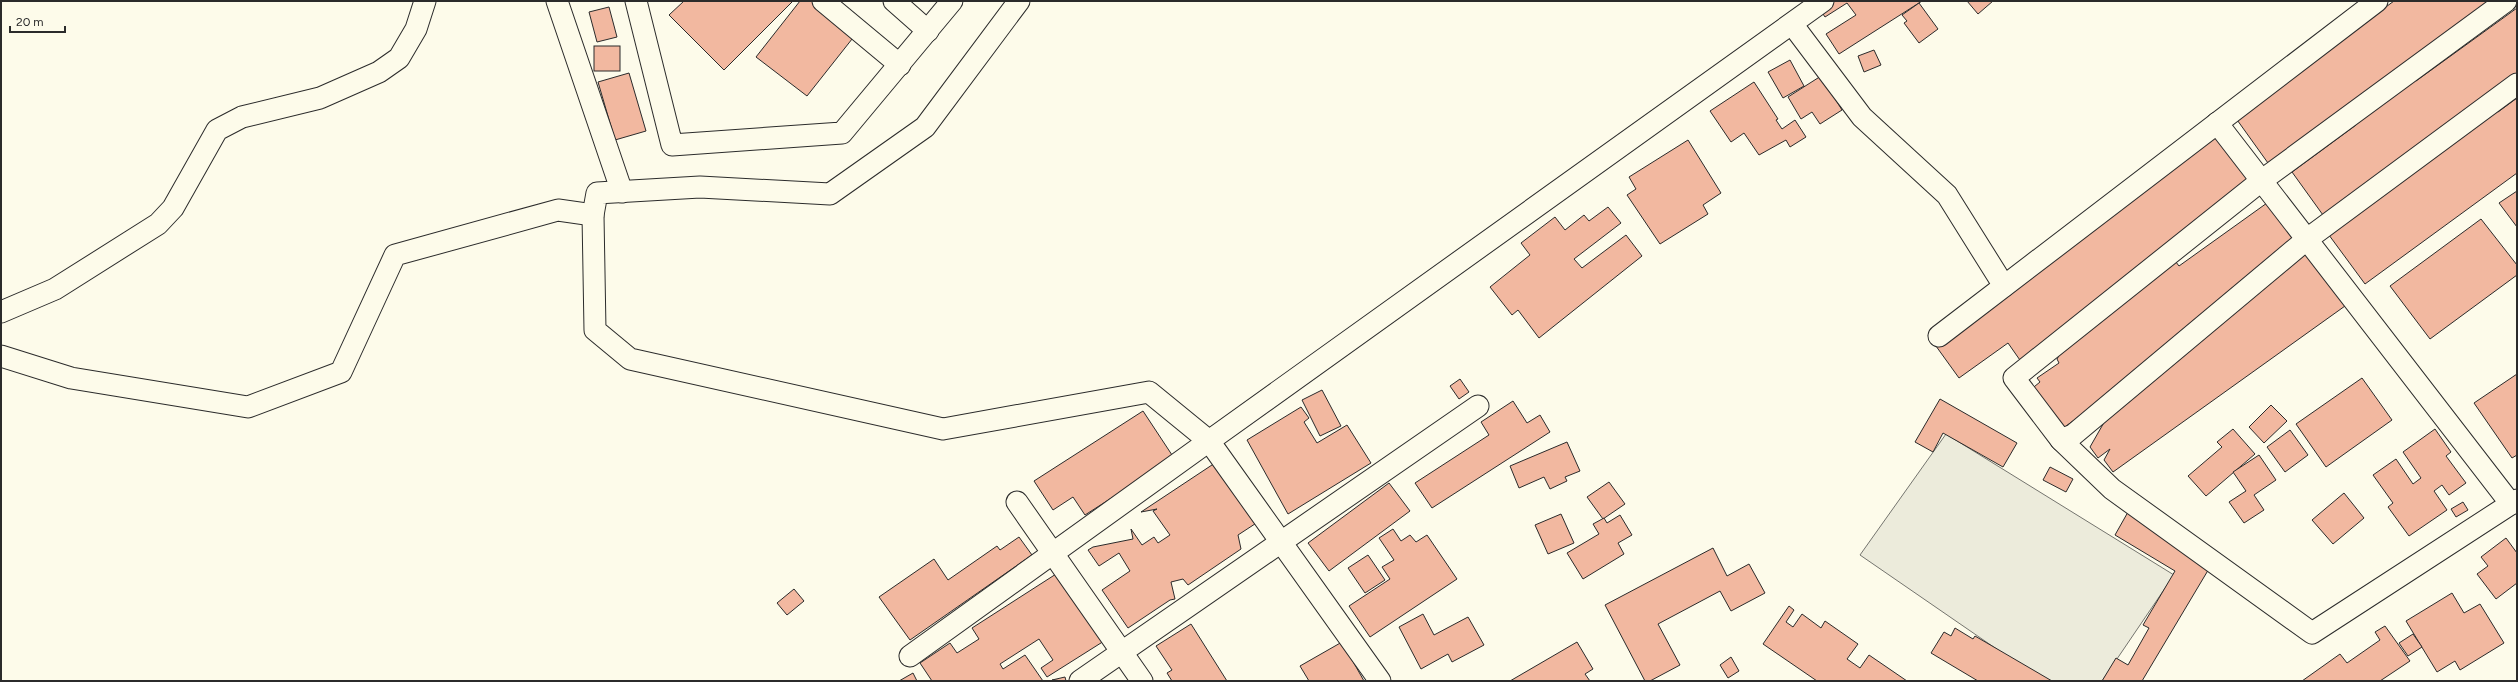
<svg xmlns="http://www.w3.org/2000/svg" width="2518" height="682" viewBox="0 0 2518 682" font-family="Figtree,sans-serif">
<rect width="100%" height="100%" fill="#fdfbea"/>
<polygon fill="#ecebdb" stroke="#74746e" points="1946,434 2174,575 2102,681 2043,681 1860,555"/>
<g fill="#f2b8a0" stroke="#2b2b2b">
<polygon points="684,1 793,1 724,70 669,15"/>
<polygon points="800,1 814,1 856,34 807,96 756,57"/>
<polygon points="1830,1 1922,1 1839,54 1826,34 1856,15 1847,3 1825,17 1819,8"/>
<polygon points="1967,1 1993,1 1978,14"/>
<polygon points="2394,1 2501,1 2408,69 2416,81 2517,8 2517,81 2490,101 2498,112 2517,98 2517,173 2365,284 2326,231 2328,222 2292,172 2356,125 2348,115 2273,170 2235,117"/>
<polygon points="1919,3 1938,29 1919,43 1904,23 1907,21 1902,15"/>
<polygon points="609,7 617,37 597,42 589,12"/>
<rect x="594" y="46" width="26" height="25"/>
<polygon points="1874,50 1881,65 1864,72 1858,56"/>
<polygon points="1790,60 1804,86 1783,98 1768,72"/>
<polygon points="629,73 646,131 615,140 598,82"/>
<polygon points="1821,76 1842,110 1820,124 1812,112 1801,119 1788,97"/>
<polygon points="1754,82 1778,119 1776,120 1782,129 1795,120 1806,137 1790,147 1786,140 1759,155 1744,133 1731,142 1710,111"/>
<polygon points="2219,126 2260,182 2166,249 2179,266 2267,203 2301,250 2352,301 2113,472 2104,460 2110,449 2098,458 2090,447 2114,405 2108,396 2059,431 2029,391 2040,382 2037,378 2059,363 2057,359 2068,340 2022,363 2008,343 1959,378 1928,335"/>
<polygon points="1688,140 1721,193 1703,205 1708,214 1660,244 1627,195 1636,189 1629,177"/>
<polygon points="2517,191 2517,227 2499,203"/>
<polygon points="1608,207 1621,223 1574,259 1582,268 1626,235 1642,256 1539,338 1518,310 1512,315 1490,287 1530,255 1521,243 1555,217 1565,230 1584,215 1589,221"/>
<polygon points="2481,219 2517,265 2517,275 2430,339 2390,286"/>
<polygon points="2517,374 2517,455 2512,458 2474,403"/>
<polygon points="2362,378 2392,420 2326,467 2296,424"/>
<polygon points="1460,379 1469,392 1459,399 1450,386"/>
<polygon points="1322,390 1341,426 1320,436 1302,400"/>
<polygon points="1940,399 2017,443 2003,467 1943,433 1933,452 1915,442"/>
<polygon points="1513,401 1527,423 1540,415 1550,432 1432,508 1415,483 1489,435 1481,422"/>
<polygon points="2271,405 2287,421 2264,443 2249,427"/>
<polygon points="1301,407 1309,418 1304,422 1317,443 1347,425 1371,463 1288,514 1247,440"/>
<polygon points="1143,411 1174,458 1085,515 1073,497 1053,510 1034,481"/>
<polygon points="2233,429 2255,454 2206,496 2188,476 2222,447 2217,442"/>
<polygon points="2435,429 2451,452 2446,456 2466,483 2449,495 2442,485 2434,491 2447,510 2409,536 2388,507 2393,503 2373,475 2396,459 2413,484 2421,478 2403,452"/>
<polygon points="2290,430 2308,455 2285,472 2267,447"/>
<polygon points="1567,442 1580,471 1565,477 1567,481 1550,489 1544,477 1519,488 1510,466"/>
<polygon points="2259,455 2276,480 2254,495 2264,510 2244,523 2229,502 2246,491 2233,472"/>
<polygon points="1221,459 1261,520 1238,535 1241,549 1188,585 1183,579 1171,582 1175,599 1170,600 1128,628 1102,590 1130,571 1119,553 1099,566 1088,550 1093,547 1133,539 1131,529 1142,545 1154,537 1158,543 1170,535 1153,511 1157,509 1141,512"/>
<polygon points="2050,467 2073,479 2066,492 2043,480"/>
<polygon points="1609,482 1625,504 1603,519 1587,497"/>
<polygon points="1389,483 1410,511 1329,571 1308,543"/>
<polygon points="2344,493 2364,518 2333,544 2312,520"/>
<polygon points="2463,502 2468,510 2456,517 2451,509"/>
<polygon points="2128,512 2213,562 2142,681 2102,681 2116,658 2128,665 2149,628 2143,625 2175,571 2115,535"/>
<polygon points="1561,514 1574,543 1548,554 1535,525"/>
<polygon points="1620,515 1632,535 1618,543 1624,554 1583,579 1567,553 1599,534 1593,524 1604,518 1607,523"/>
<polygon points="1393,529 1401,541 1410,535 1416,542 1427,535 1457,579 1370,637 1349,606 1390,579 1382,567 1394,560 1379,538"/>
<polygon points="1019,537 1032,555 910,640 879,597 934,559 948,580 997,546 1000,550"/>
<polygon points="2506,538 2517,553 2517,583 2496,599 2477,574 2488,566 2481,557"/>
<polygon points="1713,548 1727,576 1749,564 1765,593 1731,611 1720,591 1658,624 1680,665 1650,681 1645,681 1605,605"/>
<polygon points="1368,555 1385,580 1365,593 1348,568"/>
<polygon points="1067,567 1112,636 1047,677 1041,668 1053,660 1039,639 1000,664 1003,669 1025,655 1043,681 932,681 920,663 950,643 957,653 979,639 972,628"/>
<polygon points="794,589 804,601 787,615 777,603"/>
<polygon points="2452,593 2464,613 2480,604 2504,643 2460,670 2455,661 2437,672 2406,621"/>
<polygon points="1789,606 1794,610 1786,622 1793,627 1802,614 1821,628 1825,621 1858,644 1847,659 1860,668 1869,655 1907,681 1817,681 1763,644"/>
<polygon points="1423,614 1434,635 1468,617 1484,645 1452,662 1448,654 1421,669 1399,627"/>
<polygon points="1191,624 1227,681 1172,681 1167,673 1172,670 1156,646"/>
<polygon points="2385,626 2410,661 2380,681 2302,681 2340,654 2347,663 2380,640 2375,632"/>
<polygon points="1955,628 1973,639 1975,636 2052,681 1978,681 1931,653 1944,632 1951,636"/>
<polygon points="2413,634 2422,647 2408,656 2399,643"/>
<polygon points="1342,642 1364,681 1309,681 1300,666"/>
<polygon points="1577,642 1593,669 1585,674 1590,681 1510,681"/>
<polygon points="1731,657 1739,671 1728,678 1720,665"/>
<polygon points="913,673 917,681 899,681"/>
<polygon points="1065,677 1066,681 1052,680"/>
</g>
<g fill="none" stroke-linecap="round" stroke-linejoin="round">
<defs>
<g id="minor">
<polyline points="557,1 622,192"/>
<polyline points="636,1 672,145 842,133 952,1"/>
<polyline points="823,1 900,65"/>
<polyline points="894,1 928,31"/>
<polyline points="2506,1 2261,181 2014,378 2061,440 2073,435 2306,240 2517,84"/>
<polyline points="1792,24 1862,117 1947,195 2004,286"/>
<polyline points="2217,123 2511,504"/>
<polyline points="1,312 55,289 158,224 173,208 217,130 242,117 320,98 379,72 399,58 416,29 425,1"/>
<polyline points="1939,336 2377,1"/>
<polyline points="1,356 71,378 248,407 341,372 395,255 558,210 593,215"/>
<polyline points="2061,440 2112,489 2312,633 2517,500"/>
<polyline points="1017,502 1142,681"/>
<polyline points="910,656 1209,441 1149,392 943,429 630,359 595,330 593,215 597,193 700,187 830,194 925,127 1019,1"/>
<polyline points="1080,681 1478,406"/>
<polyline points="1380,681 1209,441 1823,1"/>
</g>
</defs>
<use href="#minor" stroke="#2b2b2b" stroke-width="23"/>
<use href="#minor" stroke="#fdfbea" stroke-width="21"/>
</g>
<rect width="2518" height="682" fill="none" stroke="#2b2b2b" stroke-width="4"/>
<path d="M10 26v6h55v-6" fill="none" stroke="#2b2b2b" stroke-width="2"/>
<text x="16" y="26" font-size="12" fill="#2b2b2b" stroke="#fdfbea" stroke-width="3" paint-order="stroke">20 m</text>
</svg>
